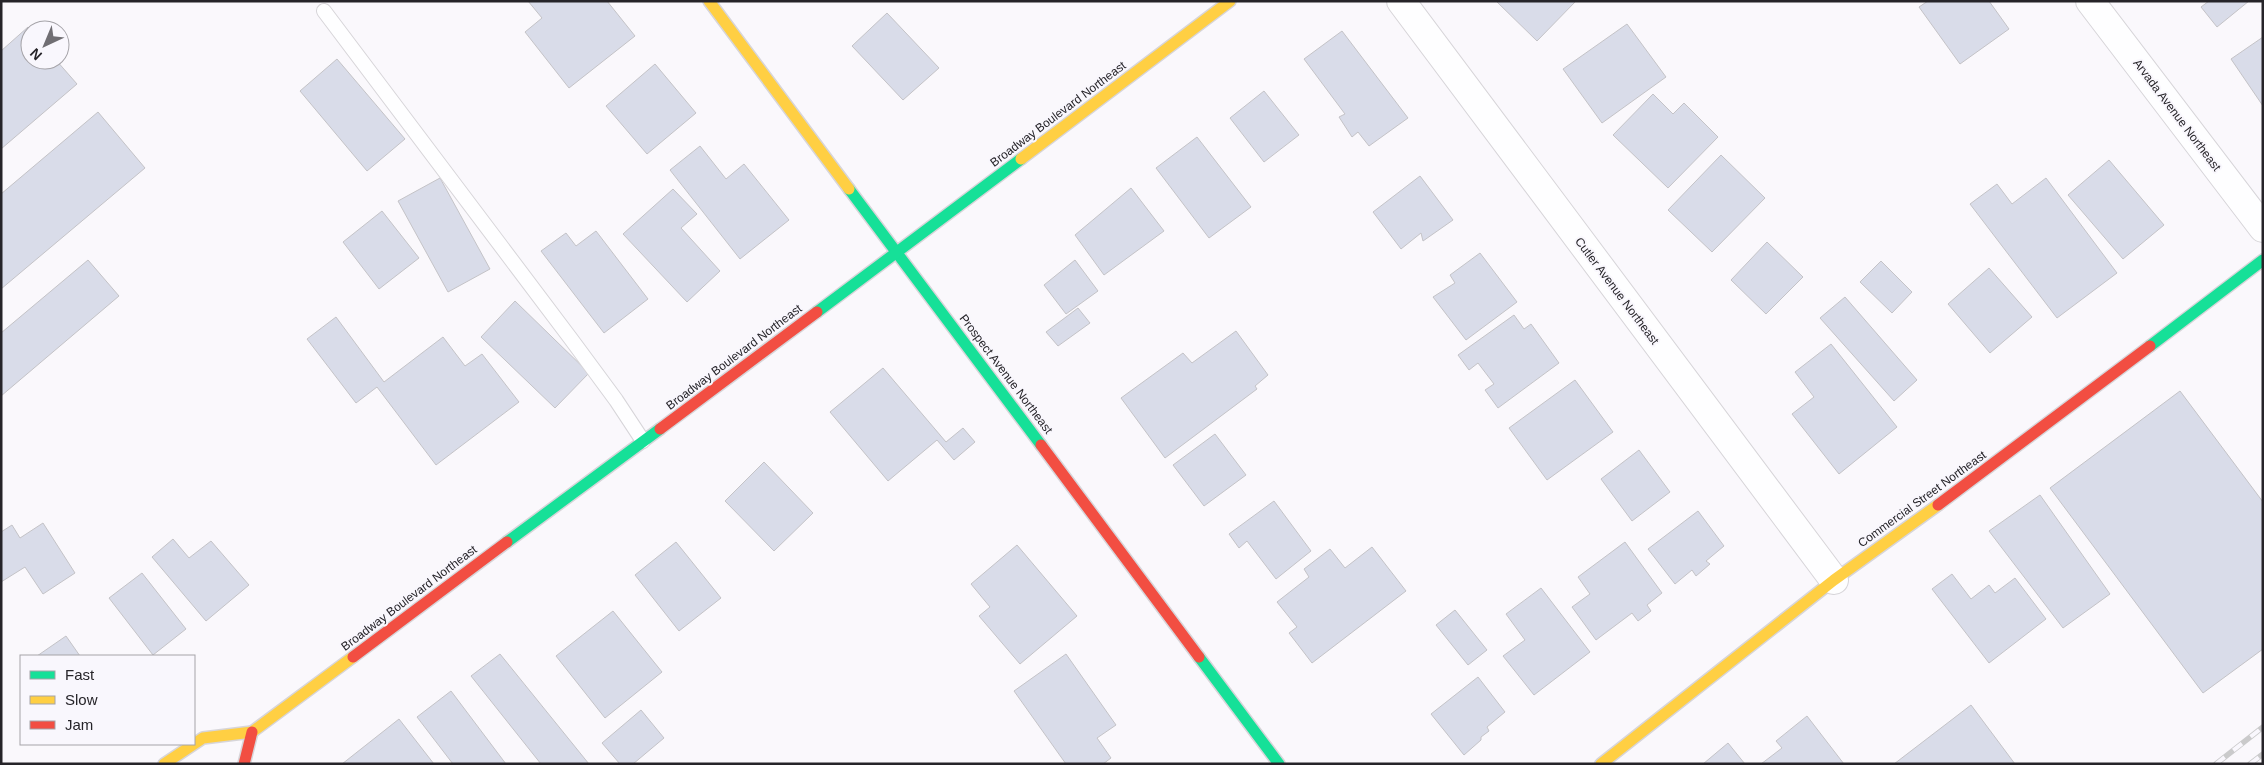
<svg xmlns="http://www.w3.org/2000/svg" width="2264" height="765" viewBox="0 0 2264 765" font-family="Helvetica,sans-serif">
<rect width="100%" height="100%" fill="#faf8fc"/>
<g fill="#d9dce9" stroke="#c4c3c7">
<polygon points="528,1 607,1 635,36 569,88 525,32 542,18"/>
<polygon points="1496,1 1576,1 1537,41"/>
<polygon points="1928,1 1989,1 2009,29 1960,64 1919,7"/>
<polygon points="2209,1 2249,1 2217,27 2201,7"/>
<polygon points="887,13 939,68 903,100 852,46"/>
<polygon points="1627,24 1666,77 1602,123 1563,69"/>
<polygon points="28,27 31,30 30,60 56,60 77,84 1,149 1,51"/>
<polygon points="1342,31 1408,118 1369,146 1358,132 1352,137 1339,117 1345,114 1304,59"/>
<polygon points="2263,37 2263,106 2231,59"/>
<polygon points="337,59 405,139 367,171 300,91"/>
<polygon points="655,64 696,113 647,154 606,106"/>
<polygon points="1264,91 1299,135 1264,162 1230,118"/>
<polygon points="1653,94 1673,114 1684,103 1718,137 1668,188 1613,135"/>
<polygon points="98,112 145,168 1,289 1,194"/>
<polygon points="1197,137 1251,207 1209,238 1156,168"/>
<polygon points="700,146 726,179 744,164 789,220 740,259 670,170"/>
<polygon points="1721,155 1765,198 1712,252 1668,210"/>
<polygon points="2109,160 2164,225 2123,259 2068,195"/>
<polygon points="1420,176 1453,220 1423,241 1421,233 1401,249 1373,212"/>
<polygon points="440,178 490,269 448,292 398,201"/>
<polygon points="2046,178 2117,273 2057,318 1970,204 1997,184 2012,204"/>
<polygon points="1131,188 1164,231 1104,275 1075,235"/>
<polygon points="673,189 697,214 681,228 720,271 687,302 623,234"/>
<polygon points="382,211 419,258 379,289 343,242"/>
<polygon points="596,231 648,299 604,333 541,251 566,233 576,246"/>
<polygon points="1767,242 1803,277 1766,314 1731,280"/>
<polygon points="1480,253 1517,302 1466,340 1433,297 1455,283 1450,275"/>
<polygon points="88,260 119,296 1,396 1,333"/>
<polygon points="1075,260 1098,291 1066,314 1044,285"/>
<polygon points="1881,261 1912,292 1892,313 1860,282"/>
<polygon points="1989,268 2032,317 1990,353 1948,304"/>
<polygon points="1845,297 1917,380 1894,401 1820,318"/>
<polygon points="515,301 589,373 555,408 481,337"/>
<polygon points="1078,308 1090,323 1058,346 1046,332"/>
<polygon points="1514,315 1524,329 1531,324 1559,363 1498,408 1485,390 1494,384 1478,363 1469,370 1458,355"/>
<polygon points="336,317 384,382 443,337 465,366 482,354 519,402 436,465 377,387 356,403 307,339"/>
<polygon points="1236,331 1268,375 1255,386 1257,389 1165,458 1121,398 1183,353 1192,363"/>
<polygon points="1831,344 1897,427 1839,474 1792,414 1814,397 1795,372"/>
<polygon points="883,368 946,442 963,428 975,442 954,460 937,440 888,481 830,412"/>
<polygon points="1575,380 1613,432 1547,480 1509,428"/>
<polygon points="2180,391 2263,502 2263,649 2203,693 2050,488"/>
<polygon points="1215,434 1246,475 1204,506 1173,465"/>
<polygon points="1639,450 1670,492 1632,521 1601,479"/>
<polygon points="764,462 813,513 774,551 725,501"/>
<polygon points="2040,495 2110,594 2063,628 1989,531"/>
<polygon points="1274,501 1311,551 1276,579 1247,541 1239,548 1229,534"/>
<polygon points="1698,511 1724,546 1706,561 1710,564 1696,576 1692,570 1675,584 1648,549"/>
<polygon points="43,523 75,573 43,594 25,567 1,582 1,532 12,525 20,538"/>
<polygon points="173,539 189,558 211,541 249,585 206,621 152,557"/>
<polygon points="676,542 721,598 679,631 635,575"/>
<polygon points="1625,542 1662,593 1647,605 1651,611 1638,621 1632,613 1596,640 1572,607 1590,594 1578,577"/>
<polygon points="1017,545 1077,616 1020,664 979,616 990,607 971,584"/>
<polygon points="1372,547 1406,591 1312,663 1289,633 1297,627 1277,602 1309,577 1304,569 1330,549 1345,568"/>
<polygon points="142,573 186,629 153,655 109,598"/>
<polygon points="1952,574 1971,599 1989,585 1995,593 2015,578 2046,619 1989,663 1932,589"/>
<polygon points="1541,588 1590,652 1534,695 1503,656 1525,640 1506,614"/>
<polygon points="1455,610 1487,650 1468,665 1436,625"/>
<polygon points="613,611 662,672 605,718 556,656"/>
<polygon points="66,636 80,656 37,656"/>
<polygon points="500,654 589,764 541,764 471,676"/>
<polygon points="1066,654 1116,725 1097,738 1111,758 1103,764 1066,764 1014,691"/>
<polygon points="1478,677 1505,712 1487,727 1489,731 1481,737 1481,740 1464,755 1431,714"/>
<polygon points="451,691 506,764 453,764 417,717"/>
<polygon points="1971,705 2015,764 1894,764"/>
<polygon points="641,710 664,738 633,764 620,764 602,743"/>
<polygon points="1807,716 1844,764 1761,764 1782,748 1776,741"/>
<polygon points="399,719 434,764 342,764"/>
<polygon points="1728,743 1745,764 1703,764"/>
</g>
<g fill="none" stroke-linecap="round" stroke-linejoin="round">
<defs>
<polyline id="lane" points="324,11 571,339 616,400 643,441"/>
<g id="street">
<polyline points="1401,1 1834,580"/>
<polyline points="2090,1 2263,228"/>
</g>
<g id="fast">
<polyline points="849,189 1041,445"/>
<polyline points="817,312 1021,159"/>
<polyline points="2150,346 2263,260"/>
<polyline points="507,542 660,429"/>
<polyline points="1199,657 1279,764"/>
</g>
<g id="slow">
<polyline points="709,1 849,189"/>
<polyline points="1021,159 1230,1"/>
<polyline points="164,764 203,738 252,732 353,657"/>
<polyline points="1601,764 1834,580 1938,505"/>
</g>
<g id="jam">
<polyline points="660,429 817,312"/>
<polyline points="1041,445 1199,657"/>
<polyline points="1938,505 2150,346"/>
<polyline points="353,657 507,542"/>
<polyline points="244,764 252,732"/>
</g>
</defs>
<use href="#lane" stroke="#d7d5d9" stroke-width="16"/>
<use href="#street" stroke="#d7d5d9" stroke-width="30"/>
<use href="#fast" stroke="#d7d5d9" stroke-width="14"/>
<use href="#slow" stroke="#d7d5d9" stroke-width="14"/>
<use href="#jam" stroke="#d7d5d9" stroke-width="14"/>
<use href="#lane" stroke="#fefeff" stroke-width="14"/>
<use href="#street" stroke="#fefeff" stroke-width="28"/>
<use href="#fast" stroke="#16e098" stroke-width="11"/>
<use href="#slow" stroke="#ffcf43" stroke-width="11"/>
<use href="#jam" stroke="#f24e42" stroke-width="11"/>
<defs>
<g id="rail">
<polyline points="2216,764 2263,727"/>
<polyline points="2250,764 2263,754"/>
</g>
</defs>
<use href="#rail" stroke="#cacacb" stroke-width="5.5"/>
<use href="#rail" stroke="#f9f7fd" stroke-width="4" stroke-dasharray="11" stroke-linecap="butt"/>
</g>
<g text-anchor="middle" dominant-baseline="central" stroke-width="4" stroke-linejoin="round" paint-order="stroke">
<g font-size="12" fill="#262429" stroke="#f9f7fd">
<text transform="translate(1058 114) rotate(-37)">Broadway Boulevard Northeast</text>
<text transform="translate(2177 115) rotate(53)">Arvada Avenue Northeast</text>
<text transform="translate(1617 291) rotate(53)">Cutler Avenue Northeast</text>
<text transform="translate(734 357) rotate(-37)">Broadway Boulevard Northeast</text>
<text transform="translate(1006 374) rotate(53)">Prospect Avenue Northeast</text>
<text transform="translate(1922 499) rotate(-36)">Commercial Street Northeast</text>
<text transform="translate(409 598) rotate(-37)">Broadway Boulevard Northeast</text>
</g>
</g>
<rect width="2264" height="765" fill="none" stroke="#262429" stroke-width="5"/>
<rect x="20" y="655" width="175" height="90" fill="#f9f7fd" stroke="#a5a3a8"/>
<rect x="30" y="671" width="25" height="8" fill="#16e098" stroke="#a5a3a8"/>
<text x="65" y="680" font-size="15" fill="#262429">Fast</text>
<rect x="30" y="696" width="25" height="8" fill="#ffcf43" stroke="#a5a3a8"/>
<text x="65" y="705" font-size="15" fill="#262429">Slow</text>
<rect x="30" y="721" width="25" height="8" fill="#f24e42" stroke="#a5a3a8"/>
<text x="65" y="730" font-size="15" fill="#262429">Jam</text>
<g transform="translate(45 45) rotate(224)"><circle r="24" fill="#f9f7fd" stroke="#a5a3a8"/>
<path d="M0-4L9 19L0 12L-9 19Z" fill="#706e73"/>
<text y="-8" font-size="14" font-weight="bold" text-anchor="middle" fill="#262429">N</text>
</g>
</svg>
